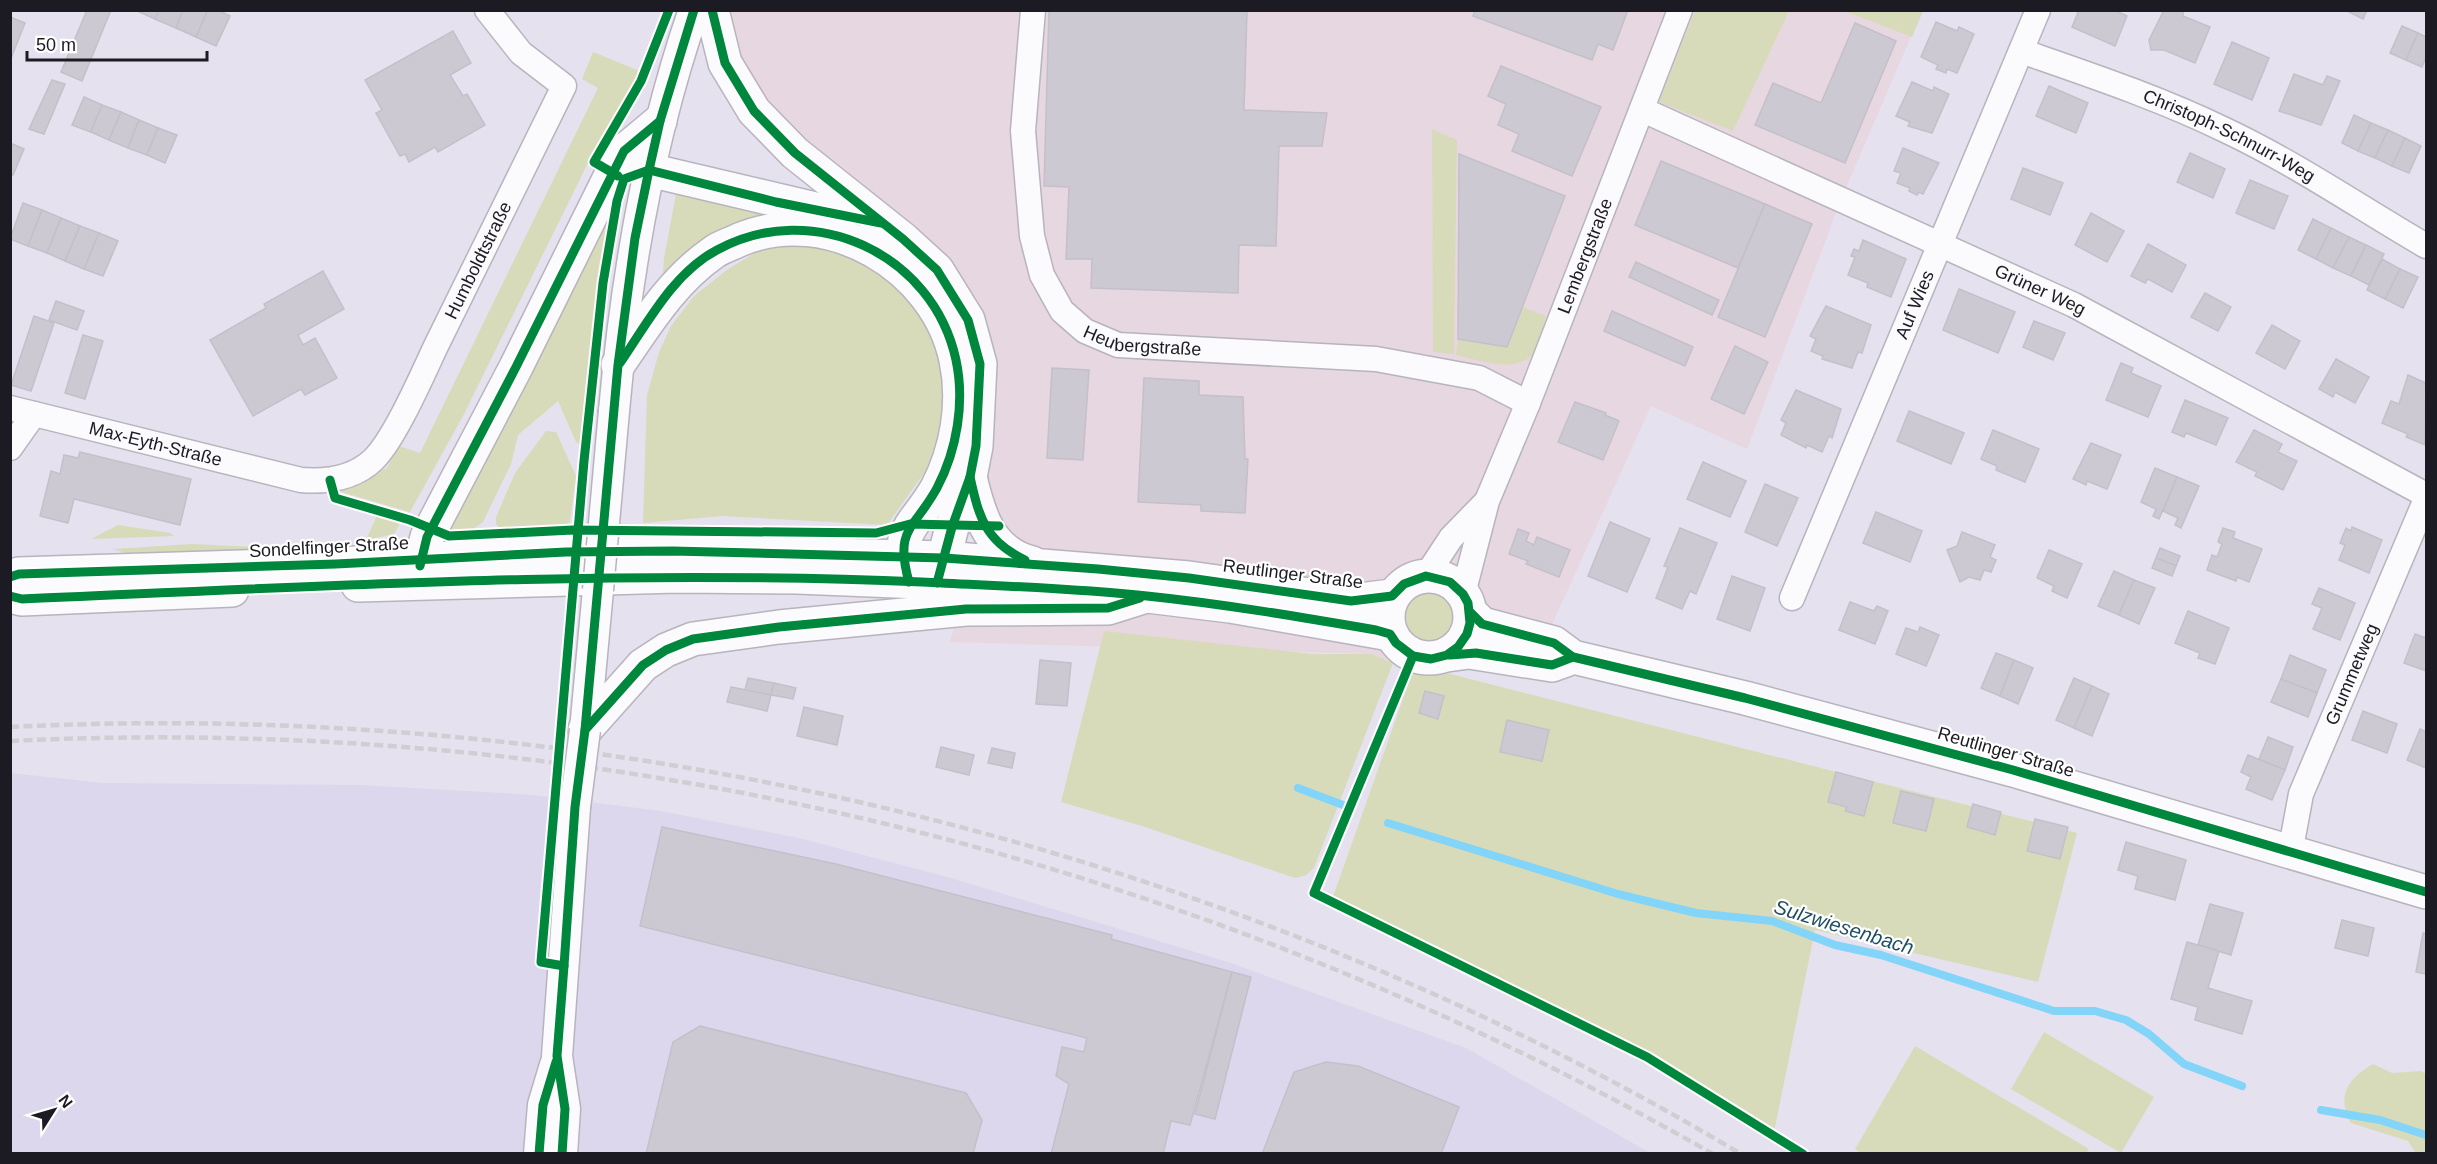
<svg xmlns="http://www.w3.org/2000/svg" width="2437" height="1164" viewBox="0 0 2437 1164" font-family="Arial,sans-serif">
<rect width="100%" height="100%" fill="#e5e1ee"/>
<polygon fill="#e7d7e0" points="727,10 1922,11 1842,197 1747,449 1651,406 1540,651 1492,671 1393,663 1372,654 950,642 988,515 986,493 990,446 857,194 744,79"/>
<polygon fill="#ddd7ed" points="10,773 103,783 362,785 534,795 661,811 799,838 951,878 1228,962 1466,1048 1650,1153 11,1153"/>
<g fill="#d8dbb9">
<polygon points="1695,11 1789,11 1733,131 1659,102"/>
<polygon points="1844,11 1923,10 1923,11 1912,37"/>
<polygon points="593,52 642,72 587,165 463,416 410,512 341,492 387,468 399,446 420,453 598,88 582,79"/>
<polygon points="1432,129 1457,140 1454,354 1433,352"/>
<polygon points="617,184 598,280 581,446 576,442 558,401 518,435 511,464 483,522 472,530 450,530 451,518"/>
<polygon points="681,188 840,223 953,316 947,521 930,516 943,496 950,317 813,223 662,288 664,258 676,194"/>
<polygon points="816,243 874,263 935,324 948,390 937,455 887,525 722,516 643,523 647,395 659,352 671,326 694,296 728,269 760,250"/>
<path d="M1523 307 1546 316C1543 326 1541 338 1536 348 1524 377 1478 360 1456 355L1458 339 1507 346Z"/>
<polygon points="546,431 556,432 576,476 570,521 568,525 500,528 496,524 496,517 515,473"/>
<polygon points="378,513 400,523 394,534 366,540"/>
<polygon points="118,525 170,533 174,536 91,539"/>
<polygon points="192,544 295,549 296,551 140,557 112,549"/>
<polygon points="1222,560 1325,578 1324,581 1220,563"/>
<circle cx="1430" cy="617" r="24"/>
<polygon points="1104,631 1312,654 1372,654 1393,663 1314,868 1306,875 1295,878 1142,826 1061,802"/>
<polygon points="1415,665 2077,833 2038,982 1815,930 1774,1132 1648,1056 1330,905"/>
<polygon points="2044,1032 2154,1097 2121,1153 2011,1089"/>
<polygon points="1915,1046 2089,1149 2086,1153 1862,1154 1855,1149"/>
<path d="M2373 1064 2392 1073 2421 1071 2426 1074V1153H2416L2408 1141 2351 1123C2336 1095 2348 1079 2373 1064Z"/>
</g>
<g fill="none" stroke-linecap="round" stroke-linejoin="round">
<g stroke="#82d4f9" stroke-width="8">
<polyline points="1298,788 1343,805"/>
<polyline points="1388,823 1618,894 1696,913 1772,921 1835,945 1881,955 2054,1011 2095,1011 2126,1020 2149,1034 2184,1064 2242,1086"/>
<polyline points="2321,1110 2380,1120 2426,1135"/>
</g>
</g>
<g fill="#ccc9d3" stroke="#c3c0ca" stroke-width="1.5">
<polygon points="87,10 111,10 82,81 61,72"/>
<polygon points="135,10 159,10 155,19"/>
<polygon points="159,10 183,10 176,28 155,19"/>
<polygon points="183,10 208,10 196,37 176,28"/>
<polygon points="208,10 218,10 230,16 216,46 196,37"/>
<polygon points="1049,10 1247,10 1244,110 1327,113 1322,146 1279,146 1276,246 1239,245 1238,293 1091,288 1092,259 1066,259 1069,187 1044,186"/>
<polygon points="1475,10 1628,10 1613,50 1598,44 1592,60 1473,16"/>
<polygon points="2079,10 2114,10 2127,16 2115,46 2072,27"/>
<polygon points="2164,10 2183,10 2183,16 2210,27 2195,63 2164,50 2151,50 2149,40"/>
<polygon points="2345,10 2367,10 2363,19"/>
<polygon points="10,17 25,23 10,61"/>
<polygon points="1936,22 1957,31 1959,27 1974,34 1957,73 1947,69 1946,73 1936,69 1938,65 1921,57"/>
<polygon points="1855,23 1896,41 1845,163 1755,125 1773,83 1821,103"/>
<polygon points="2402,26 2418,33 2406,60 2390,53"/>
<polygon points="453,31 471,63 450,75 463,96 467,94 485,125 438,152 435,147 409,162 405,154 400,156 376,113 382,110 365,80"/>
<polygon points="2418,33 2426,37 2426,57 2422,67 2406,60"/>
<polygon points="2232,42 2269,58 2252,100 2214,84"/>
<polygon points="1501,66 1601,107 1572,176 1512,151 1519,134 1498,125 1506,104 1488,96"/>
<polygon points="2294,74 2323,85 2327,76 2340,81 2321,125 2279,111"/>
<polygon points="52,80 65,84 44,134 29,129"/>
<polygon points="1912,82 1933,91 1934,87 1949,94 1932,133 1908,126 1910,122 1896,116"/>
<polygon points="2049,86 2088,103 2076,133 2036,116"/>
<polygon points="84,97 102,105 91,132 72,125"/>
<polygon points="102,105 121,112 109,140 91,132"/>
<polygon points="121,112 139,120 128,148 109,140"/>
<polygon points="2354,115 2371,123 2358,151 2342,143"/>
<polygon points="139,120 158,128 147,155 128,148"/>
<polygon points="2371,123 2388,130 2375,158 2358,151"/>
<polygon points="158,128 177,135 165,163 147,155"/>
<polygon points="2388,130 2405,138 2392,166 2375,158"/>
<polygon points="2405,138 2421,146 2409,173 2392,166"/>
<polygon points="10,143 24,149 13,175 10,174"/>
<polygon points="1903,148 1939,163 1923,194 1919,192 1917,195 1909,191 1910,188 1897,183 1901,173 1894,171"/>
<polygon points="2190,153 2225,169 2213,198 2177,182"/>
<polygon points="1459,154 1565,196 1507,347 1458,339"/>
<polygon points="1661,161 1765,204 1738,268 1635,225"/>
<polygon points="2023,168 2063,183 2050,215 2011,199"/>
<polygon points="2250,180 2288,196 2274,229 2236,213"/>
<polygon points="23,203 42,210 28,246 10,239"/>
<polygon points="1765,204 1812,224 1765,337 1718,317"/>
<polygon points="42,210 61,218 47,253 28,246"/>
<polygon points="2091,213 2124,231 2107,262 2075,245"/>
<polygon points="61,218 80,226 65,261 47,253"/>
<polygon points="2313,219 2331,228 2316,259 2298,250"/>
<polygon points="80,226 99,233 84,269 65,261"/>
<polygon points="2331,228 2349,237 2333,268 2316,259"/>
<polygon points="99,233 118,241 103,276 84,269"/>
<polygon points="2349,237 2366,245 2351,276 2333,268"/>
<polygon points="1863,240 1906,259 1891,297 1867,287 1868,283 1848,275 1855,257 1851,256 1854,249 1859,251"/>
<polygon points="2148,244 2186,265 2172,292 2148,279 2145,283 2131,276"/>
<polygon points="2366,245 2384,254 2369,285 2351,276"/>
<polygon points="2382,259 2400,269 2385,299 2367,290"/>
<polygon points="1636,262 1719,300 1712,315 1629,277"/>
<polygon points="2400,269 2418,277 2403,308 2385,299"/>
<polygon points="323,271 344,309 298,335 303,345 315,338 337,378 305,395 301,389 253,416 210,340 266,308 264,304"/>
<polygon points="1959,289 2015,312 1998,353 1943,330"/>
<polygon points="2205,293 2231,307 2218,331 2191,317"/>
<polygon points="56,301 84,311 77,330 49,320"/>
<polygon points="1826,306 1871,325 1862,353 1858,352 1852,368 1822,359 1823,356 1811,351 1816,339 1810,336"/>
<polygon points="1612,311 1693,347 1685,366 1604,331"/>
<polygon points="34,316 54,323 31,391 11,385"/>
<polygon points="2034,321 2065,333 2053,360 2023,347"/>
<polygon points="2272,325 2300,341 2285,369 2256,353"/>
<polygon points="83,335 103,341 85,399 65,393"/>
<polygon points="1735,346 1768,362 1744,414 1711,399"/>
<polygon points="2336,359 2369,377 2355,403 2335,392 2333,397 2319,389"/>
<polygon points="2121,363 2133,368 2131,373 2161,386 2148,417 2106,400"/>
<polygon points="1052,368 1089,370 1083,460 1047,458"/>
<polygon points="2408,375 2426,383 2425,445 2406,437 2408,434 2382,423 2391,401 2399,404"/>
<polygon points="1144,378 1199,381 1199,395 1243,397 1245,459 1248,459 1245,513 1201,511 1201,505 1138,502"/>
<polygon points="1796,390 1841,409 1832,438 1829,436 1822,452 1807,445 1806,448 1781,435 1786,423 1781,420"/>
<polygon points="2185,400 2228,418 2216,445 2186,433 2184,437 2172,432"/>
<polygon points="1575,402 1606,413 1605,415 1619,421 1603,460 1558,442"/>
<polygon points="1909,411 1964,433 1951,464 1897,441"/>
<polygon points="1993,430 2039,449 2025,482 1996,470 1997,466 1981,459"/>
<polygon points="2254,430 2282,444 2278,452 2297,461 2283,490 2255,476 2257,472 2236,462"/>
<polygon points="2091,443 2121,455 2107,489 2087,481 2086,485 2073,479"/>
<polygon points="80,452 191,479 180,525 74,499 68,523 40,516 51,471 60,474 64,455 78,458"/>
<polygon points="1703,462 1746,481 1730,517 1687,499"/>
<polygon points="2155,468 2177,477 2159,519 2153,516 2156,509 2141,502"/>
<polygon points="2177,477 2199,486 2181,528 2175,525 2178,518 2163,511"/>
<polygon points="1765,484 1798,498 1777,546 1745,532"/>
<polygon points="1876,512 1922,531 1910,562 1863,543"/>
<polygon points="1610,522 1650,539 1627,592 1588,576"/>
<polygon points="2352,527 2382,540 2369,573 2339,560 2345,545 2340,543 2346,528 2351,531"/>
<polygon points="1680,528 1717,543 1696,594 1690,591 1682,609 1656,598 1668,567 1664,566"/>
<polygon points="2223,528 2235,532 2233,538 2262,549 2249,582 2237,577 2236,581 2207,570 2212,555 2217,557 2222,544 2218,542"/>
<polygon points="1518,529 1529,533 1526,541 1534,545 1537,537 1570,550 1559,577 1526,564 1528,561 1509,554"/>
<polygon points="1962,532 1995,545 1990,557 1996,560 1991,572 1984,570 1980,580 1969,577 1960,582 1947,550 1957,546"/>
<polygon points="2160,548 2180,556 2176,566 2156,558"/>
<polygon points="2049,550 2082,564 2067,598 2052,591 2054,586 2037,578"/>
<polygon points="2156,558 2176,566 2172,576 2152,568"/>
<polygon points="2114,571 2134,580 2119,615 2098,606"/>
<polygon points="1732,576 1765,588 1750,631 1717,619"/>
<polygon points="2134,580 2155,588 2139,624 2119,615"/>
<polygon points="2319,588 2355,603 2340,640 2313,629 2322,608 2312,604"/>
<polygon points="1850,602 1874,611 1877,606 1888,611 1875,644 1839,630"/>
<polygon points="2188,611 2229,628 2215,664 2198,658 2200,653 2175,643"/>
<polygon points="1920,627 1939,635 1926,666 1896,654 1906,628 1918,632"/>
<polygon points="2415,634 2426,638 2426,671 2404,663"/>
<polygon points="1996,653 2014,660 2000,696 1981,688"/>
<polygon points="2290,655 2326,670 2317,693 2281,679"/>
<polygon points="1040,660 1071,663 1067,706 1036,704"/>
<polygon points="2014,660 2033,668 2018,704 2000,696"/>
<polygon points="748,678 774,683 771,695 745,690"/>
<polygon points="2074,678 2092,686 2074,728 2056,720"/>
<polygon points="2281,679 2317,693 2308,717 2271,702"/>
<polygon points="774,683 796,688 793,699 771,695"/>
<polygon points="2092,686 2109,694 2092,736 2074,728"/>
<polygon points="731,687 771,695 767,711 727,702"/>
<polygon points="1425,691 1444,696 1438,719 1419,713"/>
<polygon points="804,707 843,716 837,745 797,736"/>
<polygon points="2363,711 2397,724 2387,753 2352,740"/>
<polygon points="1507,720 1549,730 1542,761 1500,752"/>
<polygon points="2420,729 2426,732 2426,768 2407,760"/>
<polygon points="2268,737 2293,747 2285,770 2259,759"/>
<polygon points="941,747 974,755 969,775 936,767"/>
<polygon points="992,748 1015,753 1012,768 988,763"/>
<polygon points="2248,755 2285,770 2272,800 2246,789 2251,777 2241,772"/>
<polygon points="1836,772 1873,782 1864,816 1845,811 1847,807 1828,802"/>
<polygon points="1901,791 1934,799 1926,831 1893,823"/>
<polygon points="1973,804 2001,812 1995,835 1967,827"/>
<polygon points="2035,819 2068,827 2060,859 2027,851"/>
<polygon points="662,827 836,864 1112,935 1111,939 1232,972 1190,1125 1171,1121 1163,1154 1051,1154 1069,1084 1056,1076 1062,1047 1084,1052 1087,1038 640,926"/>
<polygon points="2126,842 2186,860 2175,900 2135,889 2138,876 2118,870"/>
<polygon points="2210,904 2243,913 2231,955 2198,945"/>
<polygon points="2342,920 2374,928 2368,956 2335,948"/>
<polygon points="2423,933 2426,934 2426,974 2416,972"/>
<polygon points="2187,942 2219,951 2208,988 2252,1001 2242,1034 2195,1020 2198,1007 2171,999"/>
<polygon points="1232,972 1251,977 1215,1119 1195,1114"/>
<polygon points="700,1026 966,1093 982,1120 973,1154 646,1154 673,1042"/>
<polygon points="1326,1062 1358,1066 1459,1107 1441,1154 1262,1154 1294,1072"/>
</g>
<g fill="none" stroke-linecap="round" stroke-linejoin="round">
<defs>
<g id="minor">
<path id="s1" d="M1033 10 1023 131 1032 236 1042 275 1062 311 1085 331 1118 345 1376 359 1479 378 1528 403"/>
<path id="s2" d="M2021 51C2090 75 2159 98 2225 130 2295 163 2359 207 2426 246"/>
<path id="s3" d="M1643 110 2074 305 2426 495"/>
<path id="s4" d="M10 408 301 480C326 482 354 478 373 460 394 440 422 376 435 348 478 261 521 174 564 86L521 53 487 10"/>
<polyline points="10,448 34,414"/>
<polyline points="1426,576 1451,538 1485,503"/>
<path id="s5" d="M1463 594 1487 501 1528 403 1680 10"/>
<path id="s6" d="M1792 598 2038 10"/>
<path id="s7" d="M2290 853 2301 794 2426 499"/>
</g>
<g id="tertiary">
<path d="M614 411C626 274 649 140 694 10"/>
<polyline points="585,730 598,590"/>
<polyline points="539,1154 543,1105 555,1065"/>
<polyline points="562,1154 565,1109 557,1056 575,807"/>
</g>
<g id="secondary">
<polyline points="712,10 725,63 754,111 795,153 903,239 937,270 968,320 980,364 976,446 970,477 952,527 939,578"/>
<polyline points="649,170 841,215"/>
<path d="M618 365C646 324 672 281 714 252 721 247 731 244 739 240 828 202 937 267 956 360 965 403 957 450 937 488 916 526 894 528 908 578"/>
<path d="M970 477C979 515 989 552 1032 563"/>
<circle cx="1429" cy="617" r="41"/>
<polyline points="10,577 19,574 336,564 566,552 673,551 944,558 1189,578 1351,601 1392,596"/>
<polyline points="419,579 421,559 427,537 516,367 612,173 624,151 660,121"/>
<polyline points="358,585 677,576 797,577 1041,587"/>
<polyline points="1131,594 1230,606 1390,634"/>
<polyline points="10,596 22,599 232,590"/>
<polyline points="1470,612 1482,624 1554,643 1573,657 1745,698 2013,770 2426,892"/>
<polyline points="1447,655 1469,652 1552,665 1566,660"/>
<polyline points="585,730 643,665 666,650 693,639 779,627 966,609 1108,608 1146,596"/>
</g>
</defs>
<use href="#minor" stroke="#b7b4be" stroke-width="27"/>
<use href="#tertiary" stroke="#b7b4be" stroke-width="33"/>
<use href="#secondary" stroke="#b7b4be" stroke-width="36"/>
<use href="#minor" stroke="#fbfafc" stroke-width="24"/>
<use href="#tertiary" stroke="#fbfafc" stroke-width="30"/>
<use href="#secondary" stroke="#fbfafc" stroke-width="33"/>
<g stroke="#d0ced2" stroke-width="4.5" stroke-dasharray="9 4.5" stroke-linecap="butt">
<path d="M10 727C611 697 1224 845 1741 1154"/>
<path d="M10 741C608 712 1194 857 1713 1154"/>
</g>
<defs>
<g id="tertiary-bridge">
<polyline points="598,590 614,411"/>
<polyline points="575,807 585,730"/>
</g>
</defs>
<use href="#tertiary-bridge" stroke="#b7b4be" stroke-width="33" stroke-linecap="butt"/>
<use href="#tertiary-bridge" stroke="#fbfafc" stroke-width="30"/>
<defs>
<g id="cycleway">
<polyline points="712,10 725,63 754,111 795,153 903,239 937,270 968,320 980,364 976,446 970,477 952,527 937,583"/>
<polyline points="618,176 594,162 641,81 669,10"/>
<path d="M620 363C647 324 673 273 717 250 812 198 933 253 956 360 965 402 957 450 937 488 914 530 894 528 909 582"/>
<path d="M970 477C979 517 985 541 1025 560"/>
<polyline points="330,480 335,498 410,520 449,536 573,530 876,533 910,524 999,526"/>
<polyline points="420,566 427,537 516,367 624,151 660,121"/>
<path d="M10 577 19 574 336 564 566 552 673 551 944 558 1098 569 1189 578 1351 601 1392 596 1404 584 1426 576 1450 582 1463 594 1468 603 1470 623 1467 634 1458 647 1447 655 1431 659 1413 656 1396 643 1390 634 1376 630C1300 617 1224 604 1147 596 1072 588 997 586 922 582 622 569 322 586 22 599L10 596"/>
<polyline points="1470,612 1482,624 1554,643 1573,657 1745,698 2013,770 2426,892"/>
<polyline points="1450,655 1476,653 1552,665 1573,657"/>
<polyline points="1413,656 1314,893 1647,1057 1803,1154"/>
<polyline points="585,730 643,665 666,650 693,639 779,627 966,609 1108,608 1140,598"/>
<polyline points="564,966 541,962 584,461 603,283 617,201 624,179 649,170 776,202 881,223"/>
<polyline points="539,1154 543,1105 556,1062"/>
<polyline points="562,1154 565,1109 557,1056 564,966 575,807 585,730 618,365 635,238 649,170 660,121 694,10"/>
</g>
</defs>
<use href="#cycleway" stroke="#fff" stroke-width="13"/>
<use href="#cycleway" stroke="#00873e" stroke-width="9"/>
</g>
<g text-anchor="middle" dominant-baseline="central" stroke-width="4.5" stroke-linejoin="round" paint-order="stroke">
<g font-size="18" fill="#1c1a22" stroke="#fff">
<text stroke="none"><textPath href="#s2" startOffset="225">Christoph-Schnurr-Weg</textPath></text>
<text stroke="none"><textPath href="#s5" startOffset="360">Lembergstraße</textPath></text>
<text stroke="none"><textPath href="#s4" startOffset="603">Humboldtstraße</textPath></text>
<text stroke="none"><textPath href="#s3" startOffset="436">Grüner Weg</textPath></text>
<text stroke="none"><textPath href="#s6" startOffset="318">Auf Wies</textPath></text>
<text stroke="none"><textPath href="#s1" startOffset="398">Heubergstraße</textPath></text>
<text stroke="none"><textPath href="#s4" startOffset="150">Max-Eyth-Straße</textPath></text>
<text transform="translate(329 547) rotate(-3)">Sondelfinger Straße</text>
<text transform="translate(1293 574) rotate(7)">Reutlinger Straße</text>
<text stroke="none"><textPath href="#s7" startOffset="190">Grummetweg</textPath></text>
<text transform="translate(2006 752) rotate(16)">Reutlinger Straße</text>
</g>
<g font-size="20" font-style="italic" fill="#1d4e62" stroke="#fff">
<text transform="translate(1844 927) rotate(17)">Sulzwiesenbach</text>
</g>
</g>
<rect width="2437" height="1164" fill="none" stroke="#1c1a22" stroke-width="24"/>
<g transform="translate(54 1110) rotate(53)" stroke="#ffffff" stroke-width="4.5" paint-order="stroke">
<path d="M0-4.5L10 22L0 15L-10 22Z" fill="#1c1a22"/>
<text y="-9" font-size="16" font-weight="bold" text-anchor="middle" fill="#1c1a22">N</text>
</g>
<path d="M27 51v9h180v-9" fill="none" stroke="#1c1a22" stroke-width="3"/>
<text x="36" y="51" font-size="18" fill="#1c1a22" stroke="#ffffff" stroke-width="4.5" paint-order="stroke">50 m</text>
</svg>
